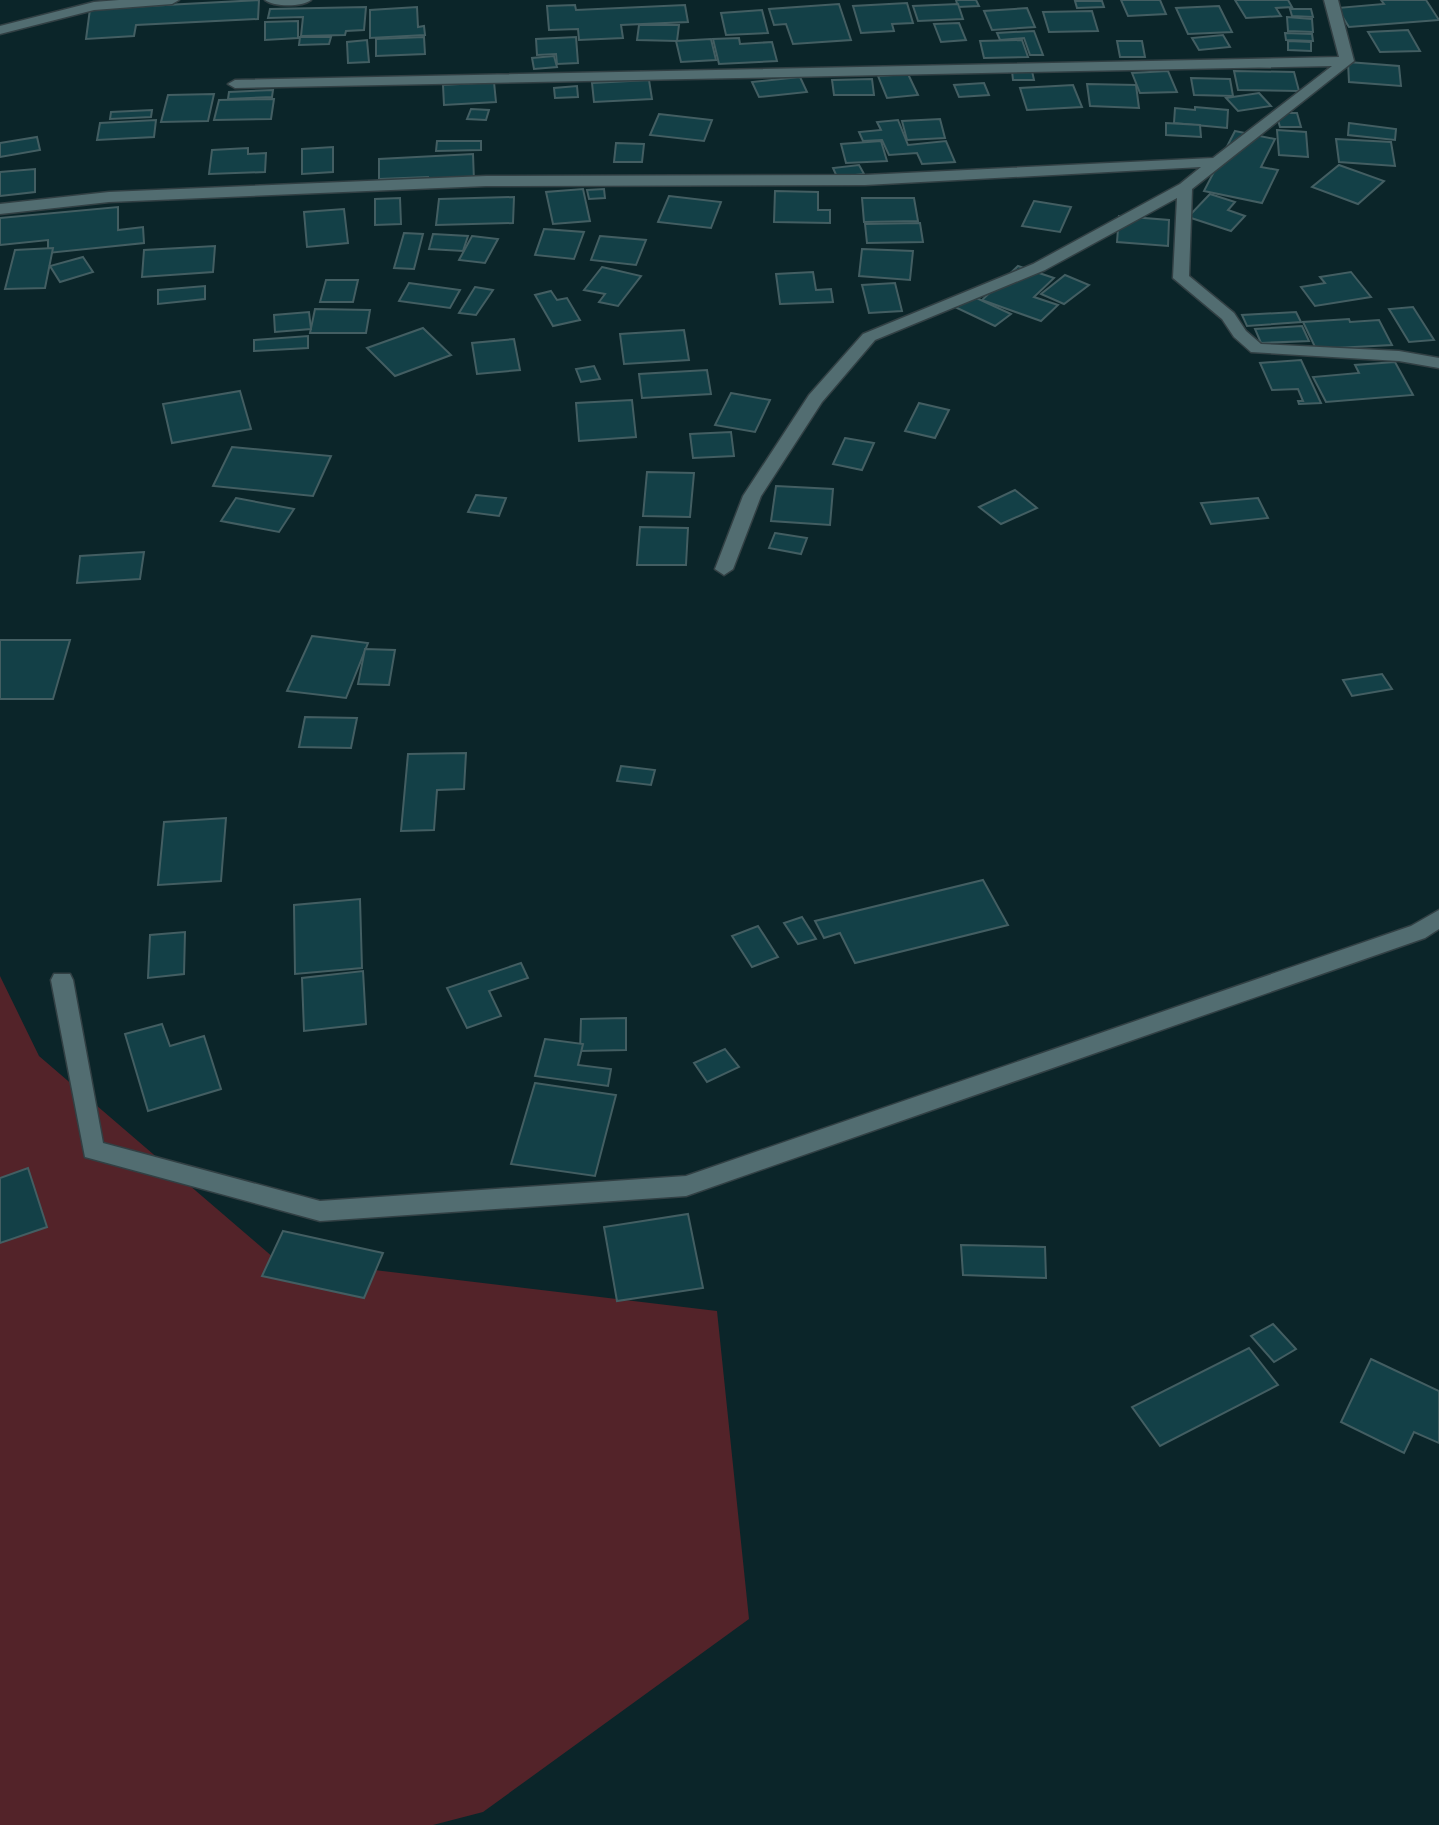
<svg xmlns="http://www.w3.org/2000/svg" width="1439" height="1825" viewBox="0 0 1439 1825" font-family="'IBM Plex Sans',sans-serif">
<rect width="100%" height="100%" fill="#0b2529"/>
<polygon fill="#532329" points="0,976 39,1056 274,1258 717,1311 749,1619 483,1812 433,1825 0,1825"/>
<g fill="#134047" stroke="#435e62" stroke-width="2">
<polygon points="259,0 258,19 136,25 134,36 86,39 90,9"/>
<polygon points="956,0 976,0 979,6 958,7"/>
<polygon points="1121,0 1160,0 1166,14 1128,16"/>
<polygon points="1235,0 1288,0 1292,7 1276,8 1281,16 1246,18"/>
<polygon points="1381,0 1426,0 1439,20 1349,27 1337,8 1384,4"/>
<polygon points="1075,1 1102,1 1104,7 1077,8"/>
<polygon points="907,3 913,23 892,24 894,31 861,33 853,6"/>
<polygon points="839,4 851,40 793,44 786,24 774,25 769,9"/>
<polygon points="958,4 963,19 918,21 913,6"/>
<polygon points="575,5 576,10 685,5 688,22 621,25 623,38 579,40 578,29 549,30 547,6"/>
<polygon points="1219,6 1232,32 1188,34 1176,8"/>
<polygon points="366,7 364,30 346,31 345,35 301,36 303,17 268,18 270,9"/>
<polygon points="417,7 418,27 424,26 425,35 370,38 370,10"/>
<polygon points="1027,8 1035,27 992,30 984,11"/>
<polygon points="1290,9 1311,9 1313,17 1292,16"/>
<polygon points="762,10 768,33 726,35 721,13"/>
<polygon points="1092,11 1098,31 1049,32 1043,12"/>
<polygon points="1287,17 1312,19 1313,32 1288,31"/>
<polygon points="298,21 298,38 265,40 265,22"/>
<polygon points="959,23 966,40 941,42 934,24"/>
<polygon points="639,25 679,25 677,41 637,40"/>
<polygon points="1408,30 1420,51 1380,52 1368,32"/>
<polygon points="1034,31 1043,55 1030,55 1024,38 1000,40 997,33"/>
<polygon points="1285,33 1312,34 1313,41 1286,40"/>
<polygon points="1223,35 1230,47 1199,50 1192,38"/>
<polygon points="300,37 331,37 329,44 299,45"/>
<polygon points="424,37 425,54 376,56 376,39"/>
<polygon points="576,37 578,63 557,64 556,54 537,55 536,39"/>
<polygon points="739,38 740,44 772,42 777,61 719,64 713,39"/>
<polygon points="711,39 716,60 681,62 676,41"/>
<polygon points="367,40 369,62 348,63 347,42"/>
<polygon points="1022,40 1028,57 984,58 980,41"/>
<polygon points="1117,41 1142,41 1145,57 1120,57"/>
<polygon points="1288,41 1311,42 1311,51 1288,50"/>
<polygon points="554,56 557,67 534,69 532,58"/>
<polygon points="1348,62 1399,66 1401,86 1349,82"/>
<polygon points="1012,71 1032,71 1034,80 1013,80"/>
<polygon points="1168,71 1177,92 1140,93 1132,73"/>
<polygon points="1234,71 1294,72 1299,91 1238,90"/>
<polygon points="908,74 918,95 887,98 878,76"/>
<polygon points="800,77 807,92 759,97 752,82"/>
<polygon points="1191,78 1230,79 1233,96 1194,95"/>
<polygon points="872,79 874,95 834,95 832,80"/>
<polygon points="649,80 652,99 594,102 592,83"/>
<polygon points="494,82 496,102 444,105 443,85"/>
<polygon points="984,83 989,95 959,97 954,85"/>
<polygon points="1087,84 1136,85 1139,108 1090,106"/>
<polygon points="1073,85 1082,107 1027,110 1020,88"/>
<polygon points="577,86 578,97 555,98 554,88"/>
<polygon points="273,90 272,97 228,99 229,92"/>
<polygon points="1259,93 1271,106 1238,111 1226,98"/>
<polygon points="214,94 208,121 161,122 168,95"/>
<polygon points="274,99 271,119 214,120 219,100"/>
<polygon points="1195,107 1228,110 1227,128 1174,123 1175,108 1195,110"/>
<polygon points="471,109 489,110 486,120 467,119"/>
<polygon points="152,110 151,117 110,119 111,112"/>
<polygon points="1276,113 1297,113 1301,127 1280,127"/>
<polygon points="659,114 712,120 704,141 650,135"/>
<polygon points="940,119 945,138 907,140 902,121"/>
<polygon points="156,120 154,137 97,140 100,123"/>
<polygon points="898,120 908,145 946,141 955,162 922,164 917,153 889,155 882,140 863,141 859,132 881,130 877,122"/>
<polygon points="1166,123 1200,125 1201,137 1166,135"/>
<polygon points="1349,123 1396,129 1395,140 1348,135"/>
<polygon points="1277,130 1306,132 1308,157 1279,155"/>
<polygon points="1235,131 1275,139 1261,167 1278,170 1262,203 1204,191"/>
<polygon points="37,137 40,150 0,157 0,143"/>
<polygon points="1336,139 1391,142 1395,166 1339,162"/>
<polygon points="437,141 481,141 481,150 436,151"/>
<polygon points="881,141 887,161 846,163 841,144"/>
<polygon points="616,143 644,144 642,162 614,162"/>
<polygon points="333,147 333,172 302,174 302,149"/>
<polygon points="248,148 248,154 266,153 265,172 209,174 212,150"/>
<polygon points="473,154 474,181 428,183 428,177 379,179 379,159"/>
<polygon points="859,165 864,174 837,177 833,168"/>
<polygon points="1339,165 1384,181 1358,204 1312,187"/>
<polygon points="35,169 35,192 0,196 0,172"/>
<polygon points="583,189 590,221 553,224 546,192"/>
<polygon points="604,189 605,198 589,199 587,190"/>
<polygon points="775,191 818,192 818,210 830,210 830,223 774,222"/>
<polygon points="1210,194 1235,202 1228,210 1245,216 1231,231 1188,217"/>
<polygon points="669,196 721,202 711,228 658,222"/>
<polygon points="514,197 513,223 436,225 439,199"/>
<polygon points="400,198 401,224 375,225 375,199"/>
<polygon points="862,198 914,198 918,221 864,222"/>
<polygon points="1034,201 1071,207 1060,232 1022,226"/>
<polygon points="118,207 118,230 143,227 144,243 48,253 48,240 0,245 0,218"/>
<polygon points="344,209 348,243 307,247 304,212"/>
<polygon points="1119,216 1169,220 1168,246 1117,242"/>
<polygon points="920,223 923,242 867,243 865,224"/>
<polygon points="544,229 584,232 574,259 535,255"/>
<polygon points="404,233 423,234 414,269 394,268"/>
<polygon points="433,234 468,236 463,251 429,249"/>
<polygon points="472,236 498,239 485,263 459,260"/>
<polygon points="600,236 646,240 636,265 591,260"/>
<polygon points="215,246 213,272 142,277 144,250"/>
<polygon points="53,248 45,288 5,289 15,250"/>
<polygon points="862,249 913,251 910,280 859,276"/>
<polygon points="83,257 93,272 60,282 50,266"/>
<polygon points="1018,266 1054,278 1034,297 1058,305 1041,321 982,300"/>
<polygon points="602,267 641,276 618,306 599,302 605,294 584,290"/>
<polygon points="813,272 816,290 831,289 833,302 780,304 776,274"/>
<polygon points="1351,272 1371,297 1315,306 1301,287 1325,283 1320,277"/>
<polygon points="1065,275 1089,285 1064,304 1041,294"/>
<polygon points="326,280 358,280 353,302 320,302"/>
<polygon points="409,283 460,290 450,308 399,301"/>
<polygon points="895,283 902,311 869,313 862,285"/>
<polygon points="205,286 205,299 158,304 158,290"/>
<polygon points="475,287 493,290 476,315 459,313"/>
<polygon points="551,291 557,300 567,298 580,320 553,326 535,295"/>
<polygon points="970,295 1011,314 995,326 955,307"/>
<polygon points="1413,307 1434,340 1409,342 1389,309"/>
<polygon points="315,309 370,310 366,333 310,333"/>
<polygon points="309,312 311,329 275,332 274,315"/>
<polygon points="1296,312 1301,322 1247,326 1242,315"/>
<polygon points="1349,319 1350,322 1379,320 1392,345 1316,349 1303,322"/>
<polygon points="1302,326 1309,341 1261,343 1255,329"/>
<polygon points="423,328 451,355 395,376 367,348"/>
<polygon points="684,330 689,360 624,364 620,334"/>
<polygon points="308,336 308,348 254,351 254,340"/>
<polygon points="514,339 520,370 477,374 472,343"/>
<polygon points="1301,360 1321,403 1299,404 1298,401 1303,401 1298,389 1272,390 1260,363"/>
<polygon points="1395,362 1413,395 1326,402 1313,377 1359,373 1355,365"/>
<polygon points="594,366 600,379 581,382 576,369"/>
<polygon points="707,370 711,394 642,398 639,374"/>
<polygon points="240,391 251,429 172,443 163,404"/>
<polygon points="731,393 770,400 755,432 715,425"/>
<polygon points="632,400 636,437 579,441 576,403"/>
<polygon points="919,403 949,410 935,438 905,431"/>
<polygon points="731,432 734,456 693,458 690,434"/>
<polygon points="845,438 874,443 862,470 833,464"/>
<polygon points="232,447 331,456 313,496 213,486"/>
<polygon points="647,472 694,473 690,517 643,516"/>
<polygon points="776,486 833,489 830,525 771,521"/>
<polygon points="1015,490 1037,508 1001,524 979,507"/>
<polygon points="476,495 506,498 499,516 468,512"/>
<polygon points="236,498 294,509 279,532 221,521"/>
<polygon points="1258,498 1268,518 1211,524 1201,503"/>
<polygon points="640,527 688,528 686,565 637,565"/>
<polygon points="775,533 807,538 801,554 769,548"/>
<polygon points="144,552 140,579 77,583 80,556"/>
<polygon points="312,636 368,643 346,698 287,691"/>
<polygon points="0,640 70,640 53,699 0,699"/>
<polygon points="365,649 395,650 389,685 358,684"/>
<polygon points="1382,674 1392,689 1352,696 1343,680"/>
<polygon points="305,717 357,718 351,748 299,747"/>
<polygon points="466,753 464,789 437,790 434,830 401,831 408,754"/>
<polygon points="621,766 655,770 651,785 617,781"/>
<polygon points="226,818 221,881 158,885 164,822"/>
<polygon points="983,880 1008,925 855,963 840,933 824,938 815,921"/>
<polygon points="360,899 362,968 295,974 294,905"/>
<polygon points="802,917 816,939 798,944 784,923"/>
<polygon points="758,926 778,957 752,967 732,936"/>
<polygon points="185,932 184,974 148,978 150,935"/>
<polygon points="521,963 528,978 489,991 501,1016 467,1028 447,988"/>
<polygon points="363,971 366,1024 304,1031 302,978"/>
<polygon points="626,1018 626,1050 580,1051 581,1019"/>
<polygon points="162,1024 170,1046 204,1036 221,1089 148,1111 125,1034"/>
<polygon points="545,1039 583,1044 578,1065 611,1069 608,1086 535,1076"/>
<polygon points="725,1049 739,1067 707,1082 694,1063"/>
<polygon points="535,1083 616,1095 595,1176 511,1164"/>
<polygon points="28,1168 47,1227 0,1243 0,1178"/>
<polygon points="688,1214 703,1288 617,1301 604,1227"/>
<polygon points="283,1231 383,1253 364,1298 262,1276"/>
<polygon points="961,1245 1045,1247 1046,1278 963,1275"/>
<polygon points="1273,1324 1296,1349 1274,1362 1251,1336"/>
<polygon points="1249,1348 1278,1385 1160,1446 1132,1407"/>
<polygon points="1371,1359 1439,1391 1439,1443 1414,1432 1404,1453 1341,1422"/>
</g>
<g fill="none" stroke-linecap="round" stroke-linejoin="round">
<defs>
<g id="minor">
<polygon points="119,0 179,0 172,4 94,10 0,34 0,26 94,2"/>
<path d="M265 0H311C302 7 274 7 265 0Z"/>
<polygon points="1324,0 1338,0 1354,61 1192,189 1189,276 1234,313 1246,331 1261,344 1399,351 1439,358 1439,368 1399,361 1251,352 1234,337 1222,319 1173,278 1177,198 1045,270 875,340 822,402 761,496 733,569 724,575 715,569 743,496 809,395 863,334 1033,264 1180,184 1201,167 865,185 486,186 109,202 0,214 0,204 109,192 486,176 865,175 1213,158 1332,66 235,88 228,84 235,80 1339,57"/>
<polygon points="1439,910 1439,929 1425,938 686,1196 320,1221 85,1157 51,980 54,974 70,974 73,980 103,1143 320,1201 686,1176 1411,926"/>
</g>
</defs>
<use href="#minor" stroke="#324044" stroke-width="3"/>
<use href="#minor" fill="#526d71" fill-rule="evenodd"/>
</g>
</svg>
